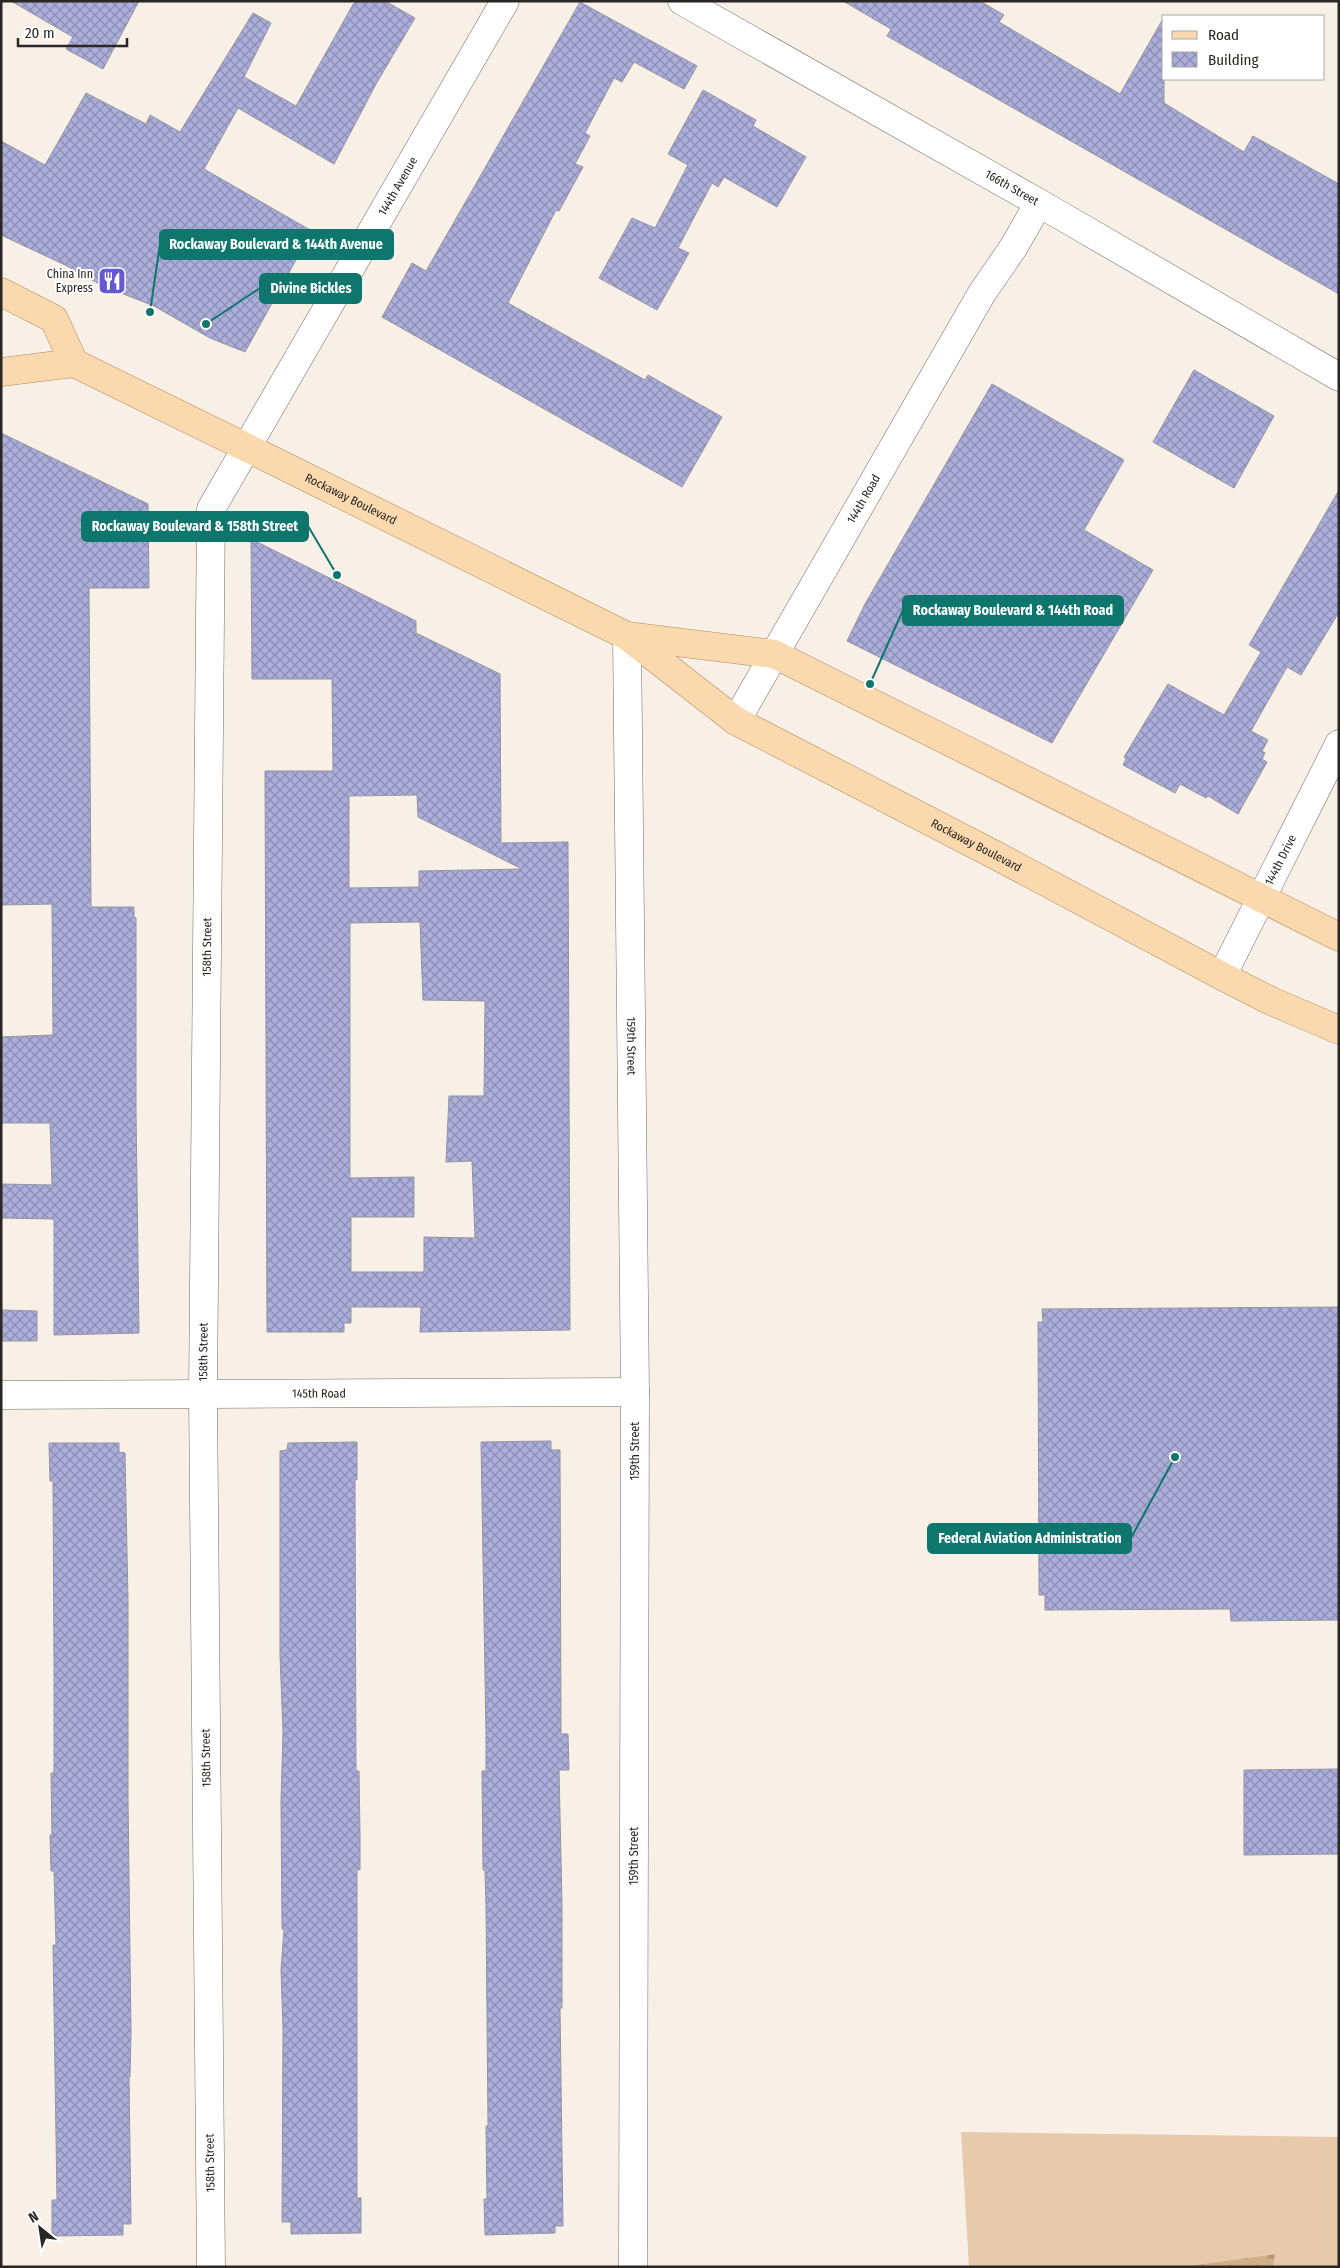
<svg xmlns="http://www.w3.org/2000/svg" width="1340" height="2268" viewBox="0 0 1340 2268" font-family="'Fira Sans Condensed',sans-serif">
<defs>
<pattern id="forest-firs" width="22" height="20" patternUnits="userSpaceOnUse" patternTransform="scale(1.25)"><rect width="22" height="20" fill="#d1af87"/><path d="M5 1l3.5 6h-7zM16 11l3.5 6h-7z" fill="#b39674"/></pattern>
<pattern id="building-cross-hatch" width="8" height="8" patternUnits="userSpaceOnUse" patternTransform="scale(1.25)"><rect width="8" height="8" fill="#abaddb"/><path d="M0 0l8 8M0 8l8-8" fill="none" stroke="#8b8db1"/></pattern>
</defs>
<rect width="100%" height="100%" fill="#f8f0e7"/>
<polygon fill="#e7caab" points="961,2132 1339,2137 1339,2267 1273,2267 1274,2254 1179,2267 969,2267"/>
<polygon fill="url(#forest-firs)" points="1275,2254 1273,2267 1179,2267"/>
<g fill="url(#building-cross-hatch)" stroke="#94959f" fill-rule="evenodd">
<polygon points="11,1 139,1 103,69 66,49 73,37"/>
<polygon points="355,1 385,1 415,18 376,84 334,164 238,108 204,169 312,231 245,352 210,338 154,306 103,286 65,265 1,235 1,141 45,165 86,93 146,124 150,115 180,132 253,13 271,23 244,77 296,106"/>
<polygon points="843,1 980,1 1004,15 999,22 1120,94 1164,17 1164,103 1244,152 1253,136 1339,184 1339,294 887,36 891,29"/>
<polygon points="580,2 697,66 684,89 634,62 622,82 614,78 585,133 590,136 575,164 583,167 559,211 556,210 508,303 645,380 648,375 722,417 682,487 382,317 412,263 426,271"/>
<polygon points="703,90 756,120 753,126 806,157 777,207 724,177 718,187 712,183 678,248 689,253 657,310 599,278 632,218 655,228 688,165 668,154"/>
<polygon points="1194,370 1274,416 1234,488 1153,442"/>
<polygon points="992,384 1124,460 1084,530 1153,570 1052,743 847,641 865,604"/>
<polygon points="1,433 148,504 149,588 89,588 91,907 134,907 134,917 136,918 136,1111 139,1333 54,1335 54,1219 1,1218 1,1184 52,1185 50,1123 1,1123 1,1037 53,1035 52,904 1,905"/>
<polygon points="1339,490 1339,612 1301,675 1287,667 1251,731 1268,740 1262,751 1265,753 1262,759 1267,762 1238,814 1208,796 1206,798 1180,784 1175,793 1123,765 1126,759 1124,757 1168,684 1224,715 1261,652 1249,645"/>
<path d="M251 539 416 621V633L500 674 501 843 568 842 570 1330 420 1332 421 1307H351V1323H344V1332H267L265 771H333L332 679H252ZM417 795 418 817 522 869 419 871V887L349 888V796ZM420 922 423 1000 485 1001 484 1096H449L446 1162 472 1161 475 1238 424 1237V1272H351V1217H414V1177L350 1178V923Z"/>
<polygon points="1339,1307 1339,1620 1231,1621 1230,1609 1045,1610 1045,1595 1039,1595 1038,1322 1043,1322 1042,1309"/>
<polygon points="1,1310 37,1311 37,1341 1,1341"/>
<polygon points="551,1441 551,1450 560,1450 561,1734 568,1734 569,1770 559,1770 562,1904 562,2008 560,2008 563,2226 555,2226 555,2233 485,2235 484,2199 487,2199 486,2126 488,2126 486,1906 485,1870 483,1870 482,1771 486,1771 486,1735 481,1442"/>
<polygon points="357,1442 357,1480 355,1479 356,1771 359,1771 360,1833 360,1870 357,1869 357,2198 361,2198 361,2233 291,2234 291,2222 282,2222 283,2029 281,1970 284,1929 282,1929 281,1801 283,1732 280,1655 280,1451 287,1450 288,1443"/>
<polygon points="49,1443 119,1443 119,1452 125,1453 128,1600 128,1800 131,2032 130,2077 129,2077 131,2224 123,2224 123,2235 52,2236 52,2200 57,2200 53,1945 56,1945 54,1871 51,1871 50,1835 52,1835 51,1773 54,1773 54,1664 53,1481 50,1481"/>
<polygon points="1339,1769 1339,1854 1244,1855 1244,1770"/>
</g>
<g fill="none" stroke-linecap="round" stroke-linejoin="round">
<defs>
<g id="minor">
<path id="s1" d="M682 1 1039 203 1339 377"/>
<path id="s2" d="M627 636 635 1392 633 2267"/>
<path id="s3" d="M736 721 982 293 1013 248 1039 203"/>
<path id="s4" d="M1222 976 1339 744"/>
<path id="s5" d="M1 1395 635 1392"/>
<path id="s6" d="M211 2267 203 1394 211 509 505 1"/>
</g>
<g id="major">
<polyline points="1,292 54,319 74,363"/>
<path id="s7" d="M1 372 74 363 276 462 627 636 736 721 997 856 1222 976 1271 1001 1339 1030"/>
<polyline points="627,636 774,654 1339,937"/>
</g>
</defs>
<use href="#minor" stroke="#726b63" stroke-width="29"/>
<use href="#major" stroke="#b0895c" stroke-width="29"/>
<use href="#minor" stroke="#fff" stroke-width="28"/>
<use href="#major" stroke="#fbd9af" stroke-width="28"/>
</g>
<defs>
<symbol id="restaurant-square" viewBox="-11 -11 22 22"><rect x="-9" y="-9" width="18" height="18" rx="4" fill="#6559d2" stroke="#fff"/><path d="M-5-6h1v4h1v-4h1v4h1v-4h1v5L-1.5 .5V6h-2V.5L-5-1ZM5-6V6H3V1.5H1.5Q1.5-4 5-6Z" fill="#fff"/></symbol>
</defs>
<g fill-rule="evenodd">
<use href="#restaurant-square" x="96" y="265" width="32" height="32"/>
</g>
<g text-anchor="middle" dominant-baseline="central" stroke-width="4" stroke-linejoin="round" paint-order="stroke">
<g font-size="12" fill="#292623" stroke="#fff">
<text stroke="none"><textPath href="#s6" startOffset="2131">144th Avenue</textPath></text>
<text stroke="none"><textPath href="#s1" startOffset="379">166th Street</textPath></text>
<text stroke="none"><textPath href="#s7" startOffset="382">Rockaway Boulevard</textPath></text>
<text stroke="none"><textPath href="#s3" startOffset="256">144th Road</textPath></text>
<text stroke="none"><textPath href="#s7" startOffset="1099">Rockaway Boulevard</textPath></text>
<text stroke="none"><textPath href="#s4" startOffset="130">144th Drive</textPath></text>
<text stroke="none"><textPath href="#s6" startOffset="1320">158th Street</textPath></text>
<text stroke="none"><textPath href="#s2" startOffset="410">159th Street</textPath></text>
<text stroke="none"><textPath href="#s6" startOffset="915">158th Street</textPath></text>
<text stroke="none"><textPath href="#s5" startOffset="318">145th Road</textPath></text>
<text transform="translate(635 1451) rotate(-90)">159th Street</text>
<text transform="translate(206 1758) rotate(-91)">158th Street</text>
<text transform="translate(634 1856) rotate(-90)">159th Street</text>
<text transform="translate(210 2163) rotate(-91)">158th Street</text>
</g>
<g font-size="12" fill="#292623" stroke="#fff" text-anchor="end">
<text x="93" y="274">China Inn<tspan x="93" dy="14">Express</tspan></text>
</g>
</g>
<path fill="none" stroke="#0f766e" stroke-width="2" d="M150 312L160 244M206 324L260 288M337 575L308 526M870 684L903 610M1175 1457L1131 1538"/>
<g fill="#0f766e" stroke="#fff" stroke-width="2">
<circle cx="150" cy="312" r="5"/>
<circle cx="206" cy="324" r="5"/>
<circle cx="337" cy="575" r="5"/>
<circle cx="870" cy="684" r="5"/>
<circle cx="1175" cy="1457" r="5"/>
</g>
<g fill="#0f766e" stroke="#0f766e" stroke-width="2">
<rect x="160" y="230" width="233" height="29" rx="5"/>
<rect x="260" y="274" width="101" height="29" rx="5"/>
<rect x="82" y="512" width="226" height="29" rx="5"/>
<rect x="903" y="596" width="220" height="29" rx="5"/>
<rect x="928" y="1524" width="203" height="29" rx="5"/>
</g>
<g font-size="14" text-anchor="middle" font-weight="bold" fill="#fff">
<text x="276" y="249">Rockaway Boulevard &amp; 144th Avenue</text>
<text x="311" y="293">Divine Bickles</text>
<text x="195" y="531">Rockaway Boulevard &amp; 158th Street</text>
<text x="1013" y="615">Rockaway Boulevard &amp; 144th Road</text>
<text x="1030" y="1543">Federal Aviation Administration</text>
</g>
<rect width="1340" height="2268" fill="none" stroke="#292623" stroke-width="5"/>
<rect x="1162" y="15" width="162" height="65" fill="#ffffff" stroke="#a9a8a7"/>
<rect x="1172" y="31" width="25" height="8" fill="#fbd9af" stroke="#a9a8a7"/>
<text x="1208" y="40" font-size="15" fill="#292623">Road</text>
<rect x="1172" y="52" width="25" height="15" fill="url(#building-cross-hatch)" stroke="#a9a8a7"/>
<text x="1208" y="65" font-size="15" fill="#292623">Building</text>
<g transform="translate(40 2228) rotate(330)" stroke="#ffffff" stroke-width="4" paint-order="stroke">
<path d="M0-4L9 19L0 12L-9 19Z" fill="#292623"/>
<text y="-8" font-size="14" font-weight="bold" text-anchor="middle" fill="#292623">N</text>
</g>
<path d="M18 38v8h109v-8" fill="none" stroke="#292623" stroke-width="2.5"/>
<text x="25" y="38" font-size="15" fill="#292623" stroke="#ffffff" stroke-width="4" paint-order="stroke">20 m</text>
</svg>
